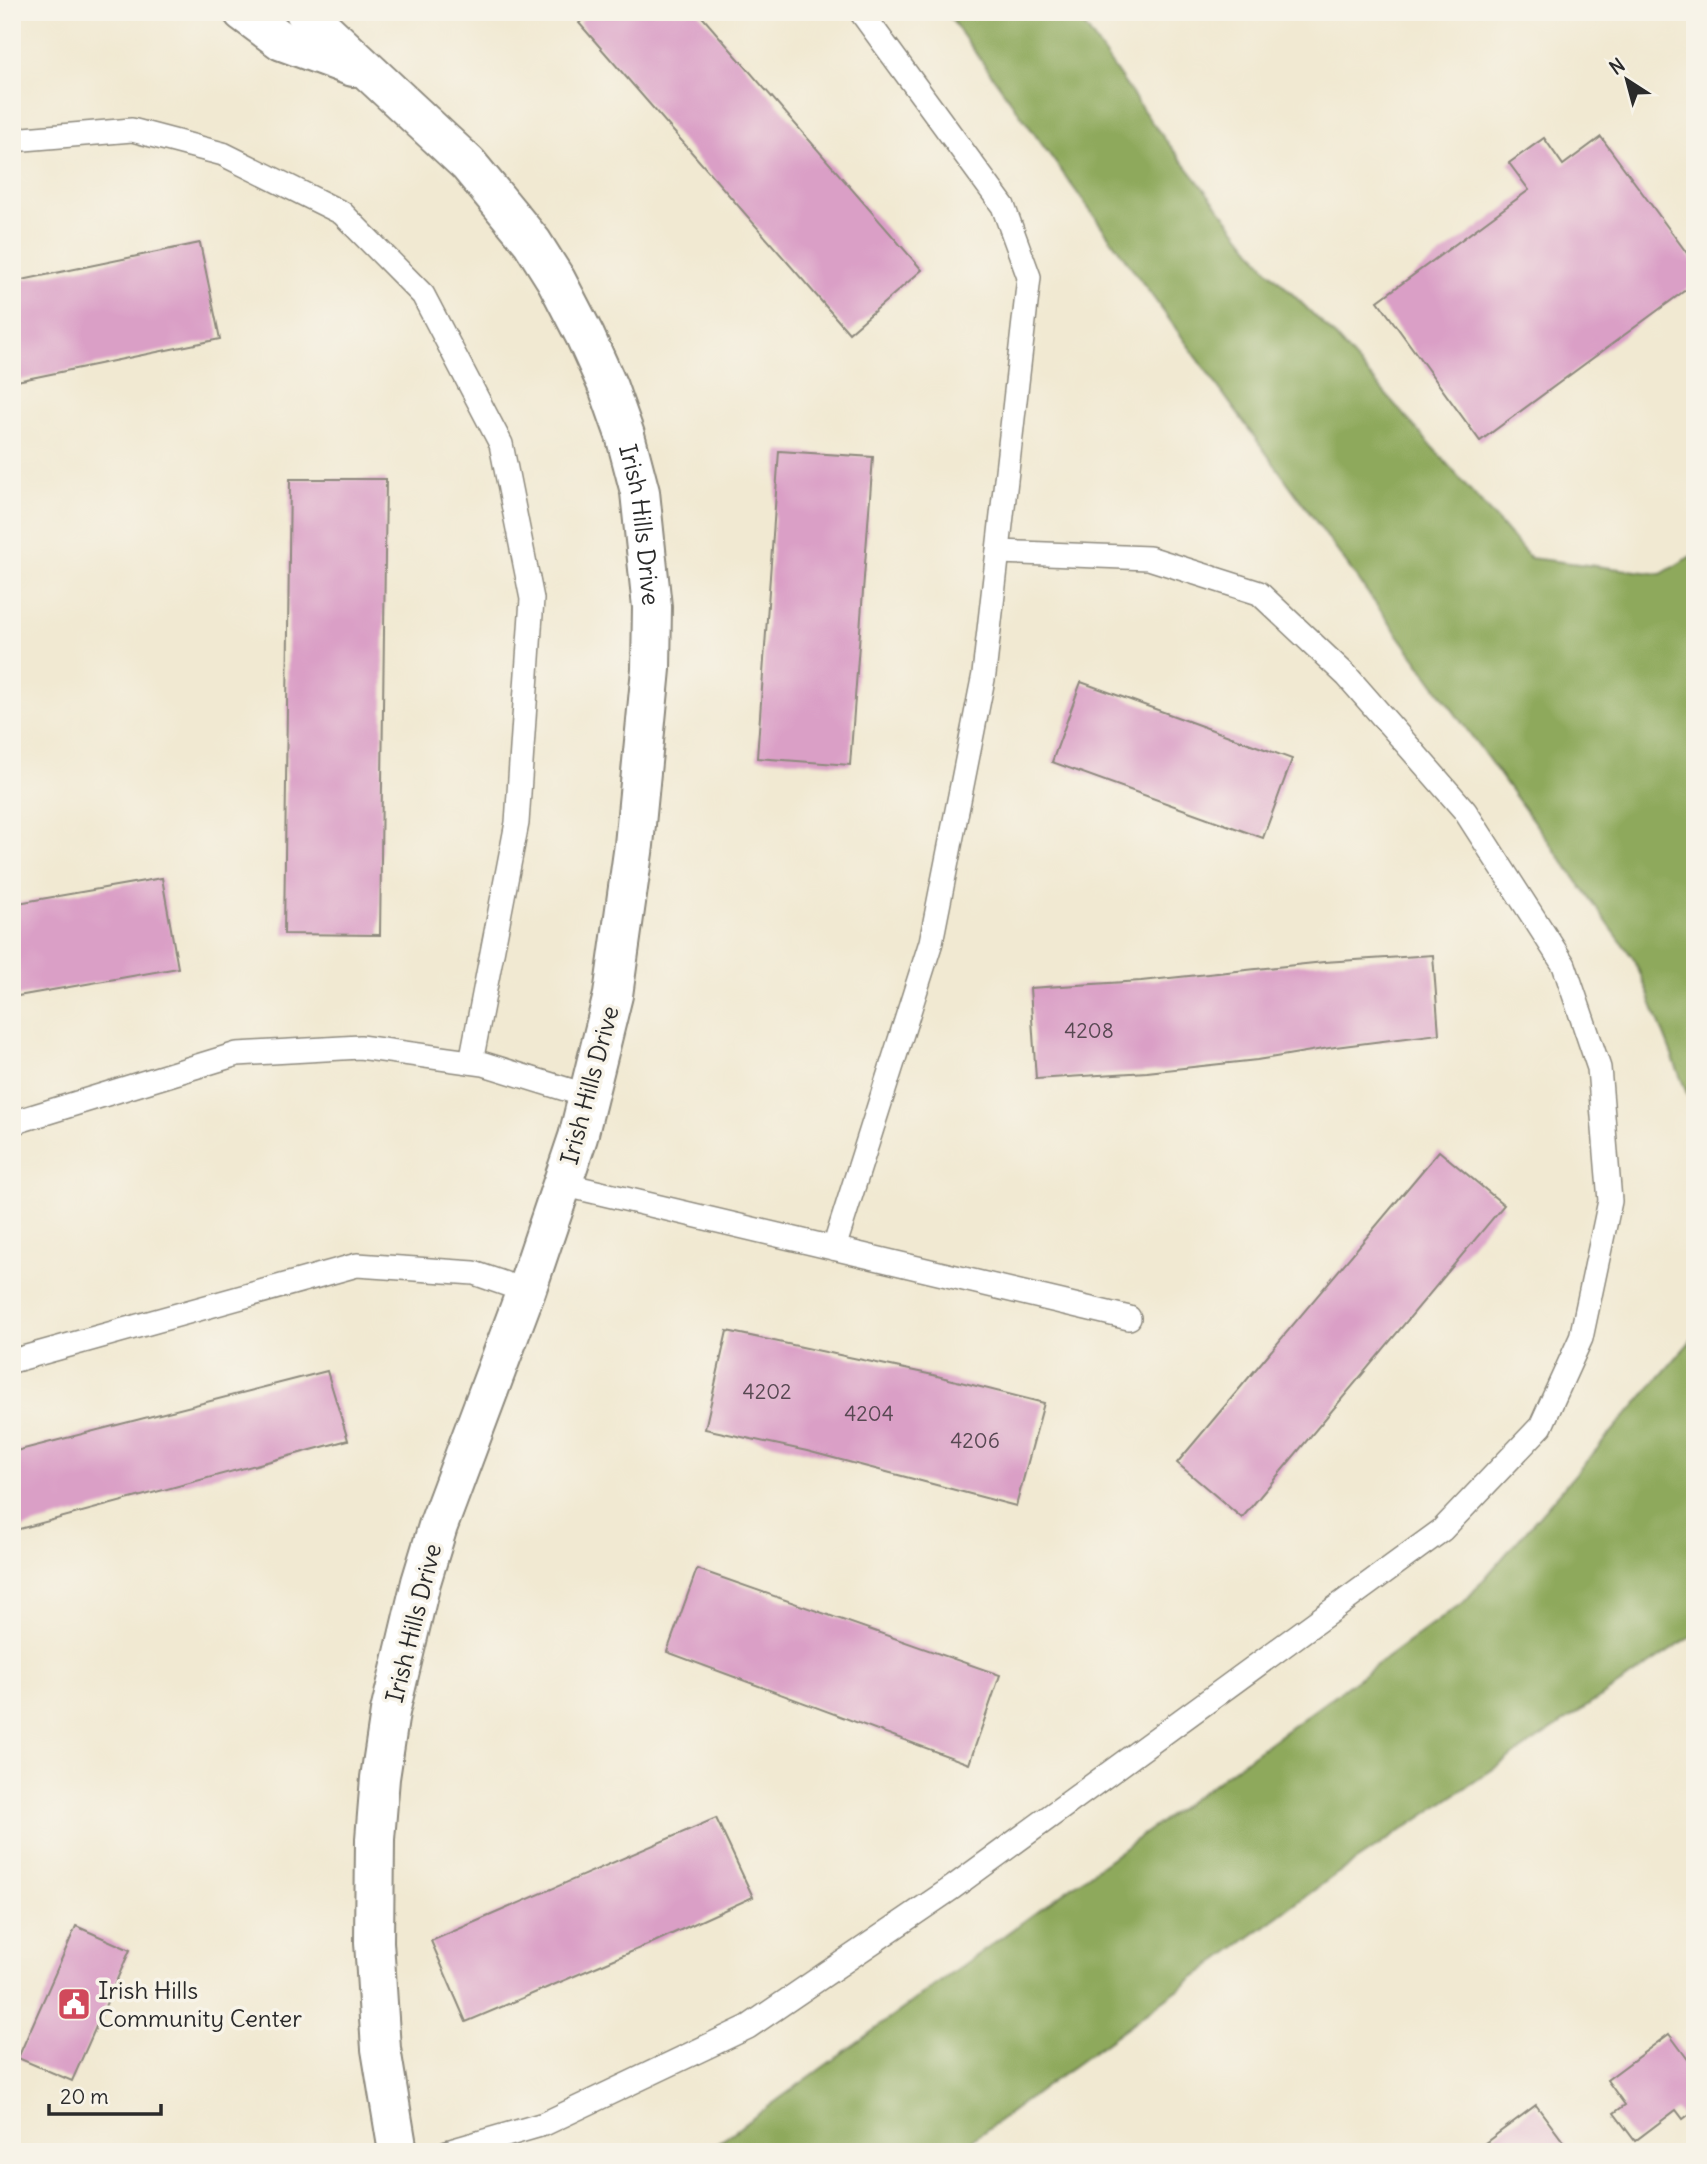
<svg xmlns="http://www.w3.org/2000/svg" width="1707" height="2164" viewBox="0 0 1707 2164" font-family="Delius,sans-serif">
<rect width="100%" height="100%" fill="#f7f3e8"/>
<filter id="ink" filterUnits="userSpaceOnUse"><feTurbulence type="fractalNoise" baseFrequency=".0143" numOctaves="2"/><feDisplacementMap in="SourceGraphic" scale="14" xChannelSelector="R" yChannelSelector="G"/><feConvolveMatrix kernelMatrix="1 2 1 2 8 2 1 2 1" color-interpolation-filters="sRGB"/></filter>
<filter id="wash" filterUnits="userSpaceOnUse"><feTurbulence type="fractalNoise" baseFrequency=".00686" numOctaves="4" result="noise"/><feDisplacementMap in="SourceGraphic" scale="28" xChannelSelector="R" yChannelSelector="G"/><feGaussianBlur stdDeviation="1.57" result="paint"/><feColorMatrix in="noise" values="0 0 0 0 0 0 0 0 0 0 0 0 0 0 0 0 0 1.4 0 .05"/><feComposite in="paint" operator="in"/></filter>
<g filter="url(#wash)">
<rect width="100%" height="100%" fill="#f1e9d2"/>
<g fill="#8ea95b" stroke="#5c6a43" stroke-width="2">
<polygon points="946,12 1075,12 1150,120 1267,269 1331,332 1530,558 1661,574 1695,554 1695,1114 1635,961"/>
<polygon points="1695,1336 1695,1634 1332,1877 956,2152 706,2152 1466,1600"/>
</g>
<g id="blocks">
<g fill="#da9fc6">
<polygon points="591,12 698,12 922,270 849,333 579,23"/>
<polygon points="1601,137 1695,264 1695,283 1480,441 1378,301 1529,190 1509,163 1544,138 1563,165"/>
<polygon points="200,243 220,339 12,382 12,282"/>
<polygon points="779,451 873,457 850,765 757,758"/>
<polygon points="290,479 386,479 380,935 284,934"/>
<polygon points="1081,682 1292,759 1263,838 1052,762"/>
<polygon points="162,878 178,968 12,997 12,904"/>
<polygon points="1433,955 1439,1034 1335,1047 1257,1060 1147,1072 1036,1079 1030,988 1141,981 1324,962"/>
<polygon points="1439,1151 1504,1205 1242,1518 1177,1463"/>
<polygon points="727,1331 933,1375 1044,1403 1016,1506 807,1451 705,1429"/>
<polygon points="327,1371 348,1440 12,1531 12,1452"/>
<polygon points="697,1569 1000,1675 969,1764 667,1652"/>
<polygon points="716,1818 753,1897 652,1943 466,2022 431,1941"/>
<polygon points="76,1926 130,1950 72,2081 18,2058"/>
<polygon points="1669,2034 1695,2069 1695,2110 1683,2119 1676,2110 1635,2141 1614,2113 1625,2105 1607,2080"/>
<polygon points="1536,2105 1571,2152 1473,2152"/>
</g>
</g>
</g>
<g filter="url(#ink)">
<use href="#blocks" fill-opacity="0" stroke="#8e8a7e" stroke-width="2"/>
<g fill="none" stroke-linecap="round" stroke-linejoin="round">
<defs>
<g id="lane">
<polyline points="12,140 132,130 223,154 342,213 423,295 501,444 532,599 517,823 471,1062"/>
<polyline points="12,1123 237,1054 360,1047 484,1064 588,1096"/>
<polyline points="562,1184 1129,1318"/>
<polyline points="834,1248 931,942 984,674 1029,277 1003,206 861,12"/>
<polyline points="12,1361 357,1265 474,1273 526,1291"/>
<polyline points="447,2152 544,2124 748,2027 952,1888 1442,1530 1541,1426 1581,1338 1610,1201 1599,1068 1564,965 1465,811 1347,676 1259,593 1149,558 998,552"/>
</g>
<g id="street">
<polyline points="243,12 282,41 353,67"/>
<path id="s1" d="M305 12 468 164 532 242 556 280 585 336 608 387 625 435 640 492 652 607 651 669 634 845 613 995 578 1137 526 1291 438 1526 421 1582 390 1712 380 1778 375 1839 374 1942 381 2049 398 2152"/>
</g>
</defs>
<use href="#lane" stroke="#8e8a7e" stroke-width="26"/>
<use href="#street" stroke="#8e8a7e" stroke-width="42"/>
<use href="#lane" stroke="#fff" stroke-width="23"/>
<use href="#street" stroke="#fff" stroke-width="38"/>
</g>
</g>
<defs>
<symbol id="civic-square" viewBox="-11 -11 22 22"><rect x="-9" y="-9" width="18" height="18" rx="4" fill="#d1495b" stroke="#f7f3e8"/><path d="M-.6-6.5H3V-4.5H.6V-3L4-1V1h2V6H-6V1h2V-1L-.6-3ZM-1.2 2.5V6h2.4V2.5Z" fill="#fff"/></symbol>
</defs>
<g fill-rule="evenodd">
<use href="#civic-square" x="55" y="1985" width="38" height="38"/>
</g>
<g text-anchor="middle" dominant-baseline="central" stroke-width="7" stroke-linejoin="round" paint-order="stroke">
<g font-size="21" fill="#574852">
<text x="1089" y="1030">4208</text>
<text x="767" y="1391">4202</text>
<text x="869" y="1413">4204</text>
<text x="975" y="1440">4206</text>
</g>
<g font-size="24" fill="#2b2b2b" stroke="#f7f3e8">
<text stroke="none"><textPath href="#s1" startOffset="630">Irish Hills Drive</textPath></text>
<text transform="translate(589 1085) rotate(-75)">Irish Hills Drive</text>
<text transform="translate(413 1623) rotate(-76)">Irish Hills Drive</text>
</g>
<g font-size="24" fill="#2b2b2b" stroke="#f7f3e8" text-anchor="start">
<text x="98" y="1990">Irish Hills<tspan x="98" dy="28">Community Center</tspan></text>
</g>
</g>
<rect width="1707" height="2164" fill="none" stroke="#f7f3e8" stroke-width="42"/>
<g transform="translate(1627 80) rotate(324)" stroke="#f7f3e8" stroke-width="5" paint-order="stroke">
<path d="M0-5L12 26L0 18L-12 26Z" fill="#2b2b2b"/>
<text y="-10" font-size="19" font-weight="bold" text-anchor="middle" fill="#2b2b2b">N</text>
</g>
<path d="M49 2104v10h112v-10" fill="none" stroke="#2b2b2b" stroke-width="3.5"/>
<text x="60" y="2104" font-size="21" fill="#2b2b2b" stroke="#f7f3e8" stroke-width="5" paint-order="stroke">20 m</text>
</svg>
